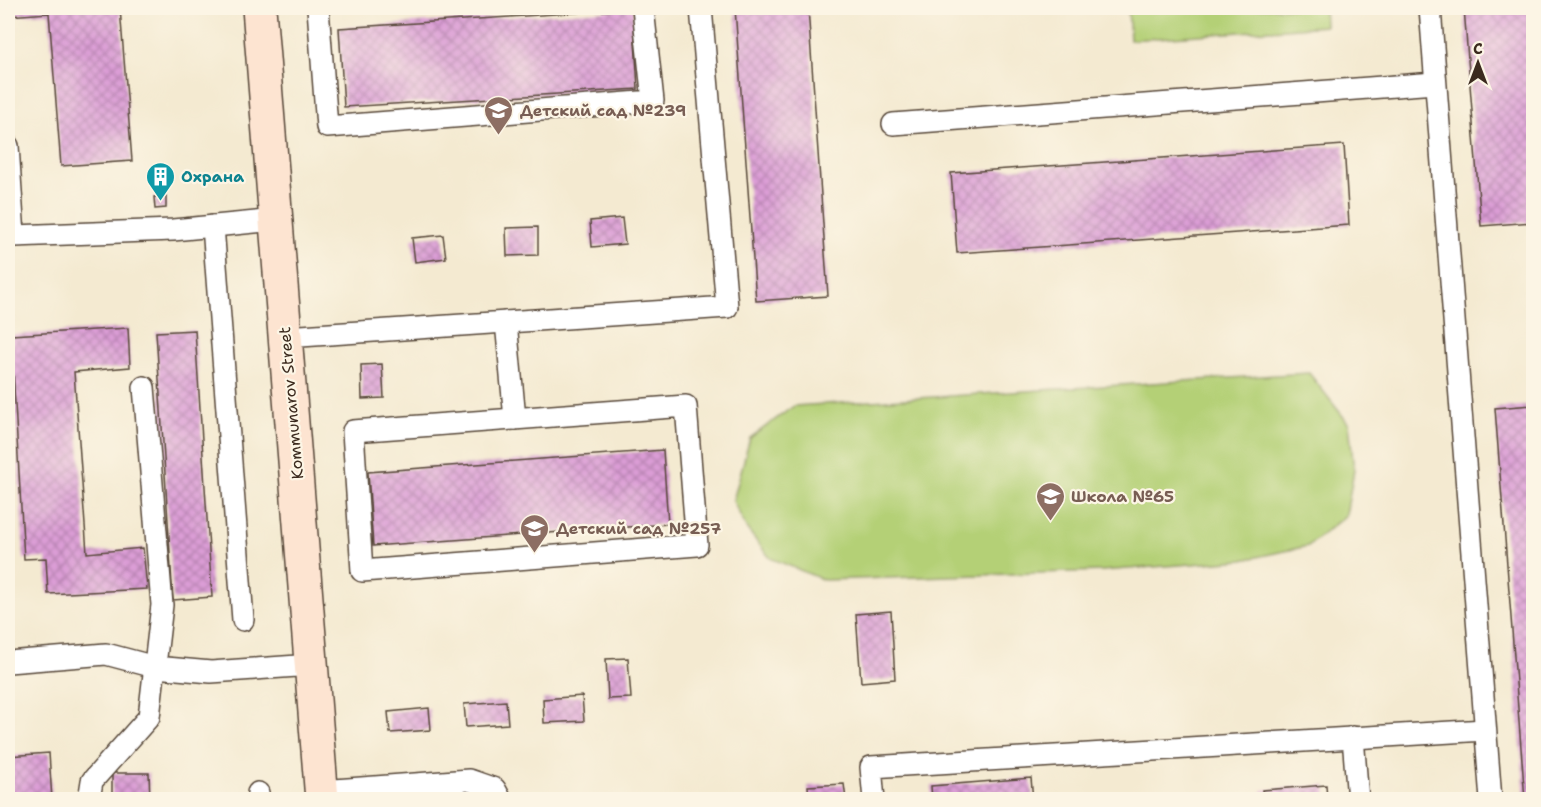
<svg xmlns="http://www.w3.org/2000/svg" width="1541" height="807" viewBox="0 0 1541 807" font-family="'Shantell Sans',sans-serif">
<defs>
<pattern id="building-cross-hatch" width="8" height="8" patternUnits="userSpaceOnUse" patternTransform="scale(1.5)"><rect width="8" height="8" fill="#db9dd6"/><path d="M0 0l8 8M0 8l8-8" fill="none" stroke="#b380ad"/></pattern>
</defs>
<rect width="100%" height="100%" fill="#fcf5e5"/>
<filter id="ink" filterUnits="userSpaceOnUse"><feTurbulence type="fractalNoise" baseFrequency=".0167" numOctaves="2"/><feDisplacementMap in="SourceGraphic" scale="12" xChannelSelector="R" yChannelSelector="G"/><feConvolveMatrix kernelMatrix="1 2 1 2 8 2 1 2 1" color-interpolation-filters="sRGB"/></filter>
<filter id="wash" filterUnits="userSpaceOnUse"><feTurbulence type="fractalNoise" baseFrequency=".008" numOctaves="4" result="noise"/><feDisplacementMap in="SourceGraphic" scale="24" xChannelSelector="R" yChannelSelector="G"/><feGaussianBlur stdDeviation="1.35" result="paint"/><feColorMatrix in="noise" values="0 0 0 0 0 0 0 0 0 0 0 0 0 0 0 0 0 1.4 0 .05"/><feComposite in="paint" operator="in"/></filter>
<g filter="url(#wash)">
<rect width="100%" height="100%" fill="#f4ead1"/>
<g fill="#b4d076" stroke="#787d4a" stroke-width="1.5">
<polygon points="1128,8 1324,8 1325,26 1130,40"/>
<polygon points="1309,373 1349,424 1354,470 1346,515 1308,546 1243,560 1102,571 824,580 770,558 747,529 733,501 750,438 794,406"/>
</g>
<g id="blocks">
<g fill="url(#building-cross-hatch)">
<polygon points="8,8 120,8 132,161 61,166 49,13 8,16"/>
<polygon points="735,8 808,8 828,296 756,301"/>
<polygon points="1464,8 1534,8 1534,222 1481,226"/>
<polygon points="633,9 638,89 344,107 339,28"/>
<polygon points="1344,145 1349,225 957,253 951,173"/>
<polygon points="166,196 166,208 155,209 154,197"/>
<polygon points="622,218 625,244 592,247 590,221"/>
<polygon points="538,227 538,255 507,256 506,228"/>
<polygon points="443,235 446,258 415,262 412,238"/>
<polygon points="128,328 130,367 74,372 87,553 143,548 147,589 48,594 46,558 24,559 11,335"/>
<polygon points="195,330 212,597 173,600 156,332"/>
<polygon points="382,364 384,398 362,399 361,365"/>
<polygon points="1534,405 1534,800 1525,800 1495,408"/>
<polygon points="663,450 668,524 373,546 368,472"/>
<polygon points="891,611 895,679 861,682 856,614"/>
<polygon points="628,658 631,698 608,699 606,659"/>
<polygon points="582,696 584,721 544,723 543,699"/>
<polygon points="506,701 508,724 466,727 464,704"/>
<polygon points="429,708 431,730 390,733 388,712"/>
<polygon points="49,753 52,800 8,800 8,756"/>
<polygon points="112,773 149,773 150,800 112,800"/>
<polygon points="1031,778 1033,800 932,800 931,786"/>
<polygon points="844,784 846,800 809,800 808,786"/>
<polygon points="1326,785 1327,800 1263,800 1262,790"/>
</g>
</g>
</g>
<g filter="url(#ink)">
<use href="#blocks" fill-opacity="0" stroke="#574739" stroke-width="1.5"/>
<g fill="none" stroke-linecap="round" stroke-linejoin="round">
<defs>
<g id="lane">
<polyline points="318,8 327,127 653,101 643,8"/>
<polyline points="1430,8 1491,800"/>
<polyline points="893,124 1435,83"/>
<polyline points="8,146 14,236 173,230 276,220"/>
<polyline points="213,226 243,620"/>
<polyline points="506,322 515,419"/>
<polyline points="286,337 727,307 701,8"/>
<polygon points="686,406 697,545 362,571 353,431"/>
<polyline points="8,662 106,654 155,667 211,672 312,665"/>
<polyline points="1353,737 1358,800"/>
<polyline points="321,791 469,780 495,789 501,800"/>
<polyline points="258,793 259,800"/>
<polyline points="89,800 92,781 149,717 162,605 144,387"/>
<polyline points="874,800 871,767 1485,730"/>
</g>
<polyline id="secondary" points="259,8 322,800"/>
</defs>
<use href="#lane" stroke="#574739" stroke-width="24"/>
<use href="#secondary" stroke="#574739" stroke-width="36"/>
<use href="#lane" stroke="#fff" stroke-width="21"/>
<use href="#secondary" stroke="#fde4d1" stroke-width="33"/>
</g>
</g>
<defs>
<symbol id="school-pin" viewBox="-11 -11 22 30"><path d="M0 17L-7.5 6A9.5 9.5 0 1 1 7.5 6Z" fill="#8d6e63" stroke="#fcf5e5"/><path d="M0-5L7-2L0 1L-7-2ZM-4 1L0 2.5L4 1V4Q0 6-4 4Z" fill="#fff"/></symbol>
<symbol id="building-pin" viewBox="-11 -11 22 30"><path d="M0 17L-7.5 6A9.5 9.5 0 1 1 7.5 6Z" fill="#0f9aa8" stroke="#fcf5e5"/><path d="M-4-6H4V6H1V3H-1V6H-4ZM-2.5-4.3h1.7v1.8h-1.7ZM.8-4.3h1.7v1.8H.8ZM-2.5-1h1.7V.8h-1.7ZM.8-1h1.7V.8H.8Z" fill="#fff"/></symbol>
</defs>
<g fill-rule="evenodd">
<use href="#school-pin" x="482" y="94" width="33" height="45"/>
<use href="#building-pin" x="144" y="160" width="33" height="45"/>
<use href="#school-pin" x="1034" y="480" width="33" height="45"/>
<use href="#school-pin" x="518" y="512" width="33" height="45"/>
</g>
<g text-anchor="middle" dominant-baseline="central" stroke-width="4.5" stroke-linejoin="round" paint-order="stroke">
<g font-size="16" font-weight="bold" fill="#785e54" stroke="#fcf5e5" text-anchor="start">
<text x="520" y="110">Детский сад №239</text>
<text x="1071" y="496">Школа №65</text>
<text x="556" y="528">Детский сад №257</text>
</g>
<g font-size="16" font-weight="bold" fill="#0d838f" stroke="#fcf5e5" text-anchor="start">
<text x="181" y="176">Охрана</text>
</g>
<g font-size="16" fill="#3b2a1e" stroke="#fcf5e5">
<text transform="translate(291 403) rotate(-95)">Kommunarov Street</text>
</g>
</g>
<rect width="1541" height="807" fill="none" stroke="#fcf5e5" stroke-width="30"/>
<g transform="translate(1478 63)" stroke="#fcf5e5" stroke-width="4.5" paint-order="stroke">
<path d="M0-4.5L10 22L0 15L-10 22Z" fill="#3b2a1e"/>
<text y="-9" font-size="16" font-weight="bold" text-anchor="middle" fill="#3b2a1e">С</text>
</g>
</svg>
